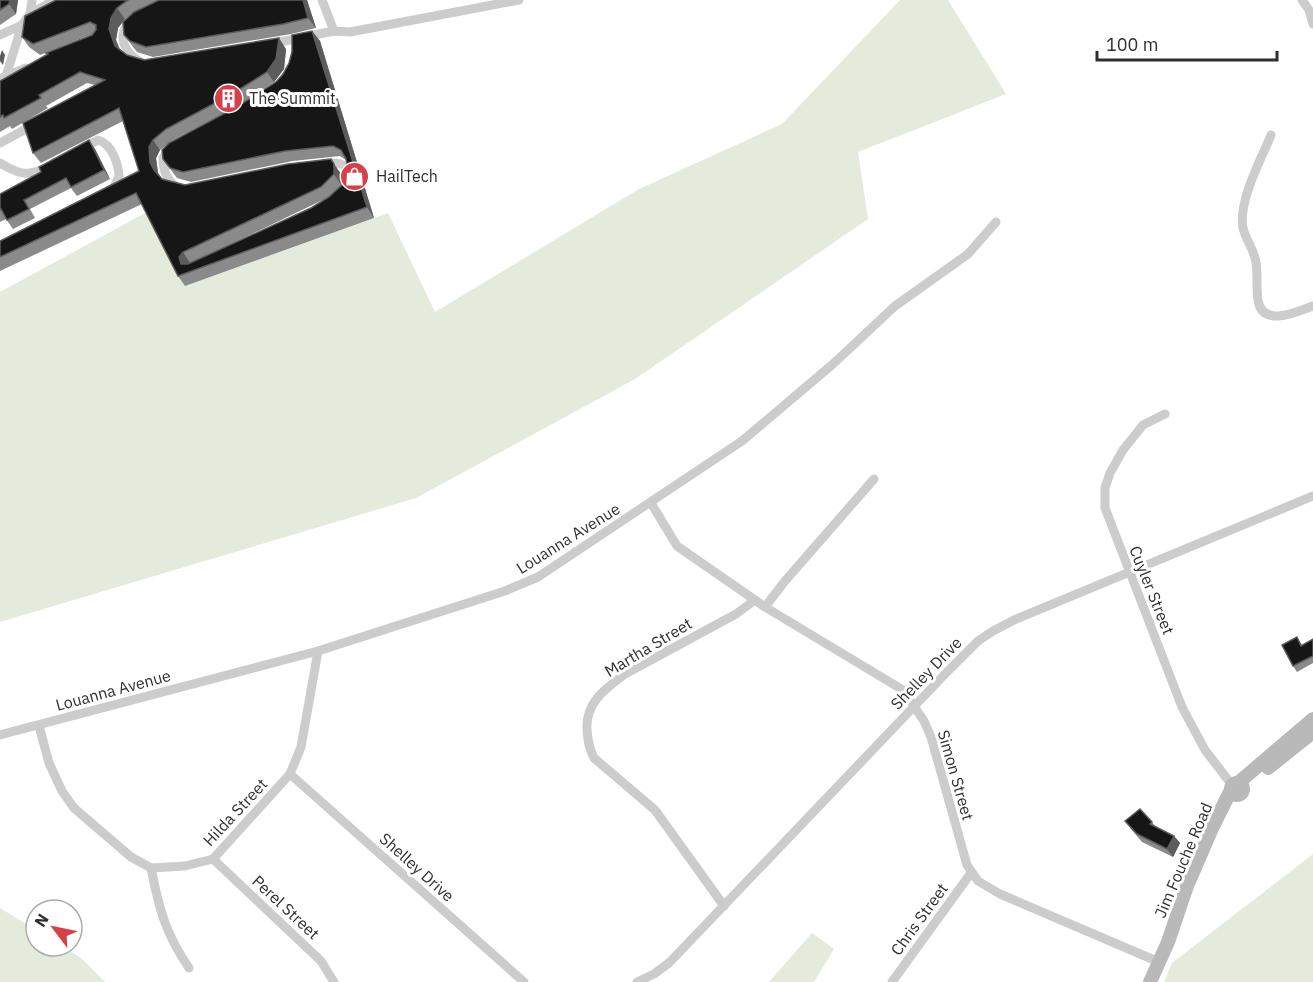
<svg xmlns="http://www.w3.org/2000/svg" width="1313" height="982" viewBox="0 0 1313 982" font-family="'IBM Plex Sans',sans-serif">
<rect width="100%" height="100%" fill="#fff"/>
<g fill="#e4ebdd">
<polygon points="900,0 948,0 1006,94 858,152 868,219 635,379 416,498 0,622 0,292 147,212 185,286 388,213 435,312 639,189 782,124"/>
<polygon points="1313,854 1313,982 1164,982 1172,963"/>
<polygon points="0,908 36,930 36,946 62,946 81,958 105,982 0,982"/>
<polygon points="812,933 834,949 814,982 769,982"/>
</g>
<g fill="none" stroke-linecap="round" stroke-linejoin="round">
<g stroke="#ccc" stroke-width="9">
<polyline points="322,0 334,31 350,32 519,0"/>
<polyline points="1302,0 1309,10 1313,24"/>
<polyline points="30,14 32,0"/>
<path d="M129 23C116 38 126 54 141 62"/>
<polyline points="0,35 22,25 30,14 48,4 49,0"/>
<polyline points="270,44 334,31"/>
<polyline points="6,76 26,68"/>
<polyline points="0,79 6,76 22,25"/>
<path d="M1271 135C1261 160 1238 201 1243 228 1246 241 1255 251 1256 263 1258 275 1256 288 1258 300 1262 328 1297 312 1313 306"/>
<polyline points="0,143 35,124"/>
<path d="M81 149 98 140C112 144 118 163 119 176L114 187 110 190"/>
<path d="M170 150 163 158C163 171 167 182 179 188"/>
<path d="M0 163C20 175 29 177 50 166"/>
<path d="M322 164C341 161 349 163 348 184"/>
<polyline points="1165,414 1143,425 1123,450 1110,473 1105,488 1105,508 1182,707 1205,750 1232,785"/>
<polyline points="651,503 677,546 765,607 903,690 924,721 931,737 967,865 978,881 1000,894 1159,962"/>
<polyline points="765,607 785,581 874,479"/>
<polyline points="39,726 49,763 62,791 74,808 131,857 151,868 185,866 213,859 290,774 301,747 318,651"/>
<polyline points="0,735 318,651 505,591 538,577 742,441 833,364 895,306 968,254 996,222"/>
<polyline points="290,774 524,982"/>
<polyline points="213,859 321,961 334,982"/>
<path d="M151 868C159 908 165 933 189 968"/>
<path d="M724 906 655 810 594 758C589 749 588 741 587 730 585 703 605 689 625 674L736 614 755 600"/>
<polyline points="637,982 654,974 669,963 947,672 978,641 993,631 1014,620 1313,496"/>
<polyline points="892,982 971,873"/>
</g>
<g stroke="#b9b9b9" stroke-width="14">
<polyline points="1268,768 1313,732"/>
<circle cx="1237" cy="789" r="6"/>
<polyline points="1238,783 1313,719"/>
<polyline points="1150,982 1168,942 1187,886 1213,826 1230,792"/>
</g>
</g>
<g fill="#8a8a8a" fill-rule="evenodd">
<polygon points="0,0 18,0 16,14 0,25"/>
<path d="M56 0H307L316 28 291 34 153 57 137 52 124 35 154 2 135 11 125 19 118 28 116 40 120 49 127 55 144 60 286 49 284 69 274 82 239 105 173 140 169 143 238 106 276 82 283 74 312 31 320 41 374 218 185 286 178 276 142 204 0 271V241L139 171 123 121 41 163 33 153 95 85 87 83 46 106 48 108 12 129 10 126 0 132V81L92 34 40 55 29 47 22 37ZM169 143 163 159 177 178 191 182 293 161 340 156 346 160 348 170 346 181 329 197 311 208 189 264 329 197 341 185V174L331 159 185 185 162 179 158 173 156 158 160 150Z"/>
<polygon points="95,149 110,179 77,196 71,188 30,209 35,218 13,229 6,219 0,222 0,194"/>
<polygon points="1297,637 1302,645 1313,639 1313,663 1297,672 1293,666"/>
<polygon points="1125,821 1152,822 1155,826 1174,836 1180,843 1173,857 1142,842 1131,829"/>
</g>
<g fill="#5c5c5c">
<polygon points="10,0 18,0 16,14 9,4"/>
<polygon points="303,0 307,0 316,28 308,18"/>
<polygon points="117,8 125,19 118,28 116,40 122,56 115,46 109,29 111,18"/>
<polygon points="312,31 320,41 374,218 367,207"/>
<polygon points="279,38 286,49 284,69 274,82 267,72"/>
<polygon points="2,50 5,55 3,65 0,61 0,56"/>
<polygon points="89,140 95,149 110,179 104,170"/>
<polygon points="153,140 160,150 156,158 158,173 161,181 154,170 150,162 149,147"/>
<polygon points="334,164 341,174 341,185 334,174"/>
<polygon points="183,252 190,263 186,268 181,264 179,257"/>
<polygon points="1174,836 1180,843 1173,857 1167,849"/>
</g>
<g fill="#161616" stroke="#5c5c5c" stroke-width="1.5">
<polygon points="0,0 10,0 9,4 0,10"/>
<polygon points="56,0 128,0 117,8 111,18 109,29 115,46 127,55 144,60 279,38 276,59 267,72 232,94 166,129 153,140 149,147 150,162 154,170 162,179 185,185 288,164 331,159 334,164 334,174 321,187 183,252 179,257 181,264 188,264 311,208 329,197 346,181 348,170 346,159 341,150 333,146 285,151 183,172 170,168 163,159 162,150 169,143 238,106 276,82 283,74 289,63 292,52 292,35 312,31 367,207 178,276 136,193 0,257 0,241 139,171 119,108 33,153 23,123 105,80 80,72 39,95 41,98 4,118 3,115 0,117 0,81 48,54 46,53 92,35 96,30 96,25 90,22 33,44 22,37 25,16"/>
<polygon points="159,0 303,0 308,18 283,24 146,47 130,41 124,35 123,22 134,12"/>
<polygon points="89,140 104,170 71,187 66,178 24,200 29,209 7,220 1,209 0,210 0,194 41,172 39,167"/>
<polygon points="1297,637 1301,646 1313,639 1313,656 1293,666 1282,645"/>
<polygon points="1140,809 1152,822 1150,824 1174,836 1167,849 1137,834 1125,821"/>
</g>
<defs>
<symbol id="building-disc" viewBox="-11 -11 22 22"><circle r="9.5" fill="#d73f49" stroke="#fff"/><path d="M-4-6H4V6H1V3H-1V6H-4ZM-2.5-4.3h1.7v1.8h-1.7ZM.8-4.3h1.7v1.8H.8ZM-2.5-1h1.7V.8h-1.7ZM.8-1h1.7V.8H.8Z" fill="#fff"/></symbol>
<symbol id="shop-disc" viewBox="-11 -11 22 22"><circle r="9.5" fill="#d73f49" stroke="#fff"/><path d="M-5-2.5h2.3a2.7 3.5 0 0 1 5.4 0H5L5.5 6h-11ZM-1.5-2.5h3a1.5 2.3 0 0 0-3 0Z" fill="#fff"/></symbol>
</defs>
<g fill-rule="evenodd">
<use href="#building-disc" x="212" y="82" width="33" height="33"/>
<use href="#shop-disc" x="338" y="160" width="33" height="33"/>
</g>
<g text-anchor="middle" dominant-baseline="central" stroke-width="6" stroke-linejoin="round" paint-order="stroke">
<g font-size="16" fill="#2f2f2f" stroke="#fff" text-anchor="start">
<text x="249" y="98">The Summit</text>
<text x="376" y="176">HailTech</text>
</g>
<g font-size="16" fill="#2f2f2f" stroke="#fff">
<text transform="translate(568 538) rotate(-32)">Louanna Avenue</text>
<text transform="translate(1152 590) rotate(68)">Cuyler Street</text>
<text transform="translate(648 647) rotate(-31)">Martha Street</text>
<text transform="translate(926 673) rotate(-46)">Shelley Drive</text>
<text transform="translate(113 690) rotate(-15)">Louanna Avenue</text>
<text transform="translate(956 775) rotate(74)">Simon Street</text>
<text transform="translate(235 812) rotate(-47)">Hilda Street</text>
<text transform="translate(1183 860) rotate(-67)">Jim Fouche Road</text>
<text transform="translate(417 867) rotate(42)">Shelley Drive</text>
<text transform="translate(286 907) rotate(43)">Perel Street</text>
<text transform="translate(919 919) rotate(-54)">Chris Street</text>
</g>
</g>
<g transform="translate(54 928) rotate(302)"><circle r="28" fill="#ffffff" stroke="#acacac" stroke-width="1.5"/>
<path d="M0-4.5L10 22L0 15L-10 22Z" fill="#d73f49"/>
<text y="-9" font-size="16" font-weight="bold" text-anchor="middle" fill="#2f2f2f">N</text>
</g>
<path d="M1097 51v9h180v-9" fill="none" stroke="#2f2f2f" stroke-width="3"/>
<text x="1106" y="51" font-size="18" fill="#2f2f2f" stroke="#ffffff" stroke-width="4.5" paint-order="stroke">100 m</text>
</svg>
